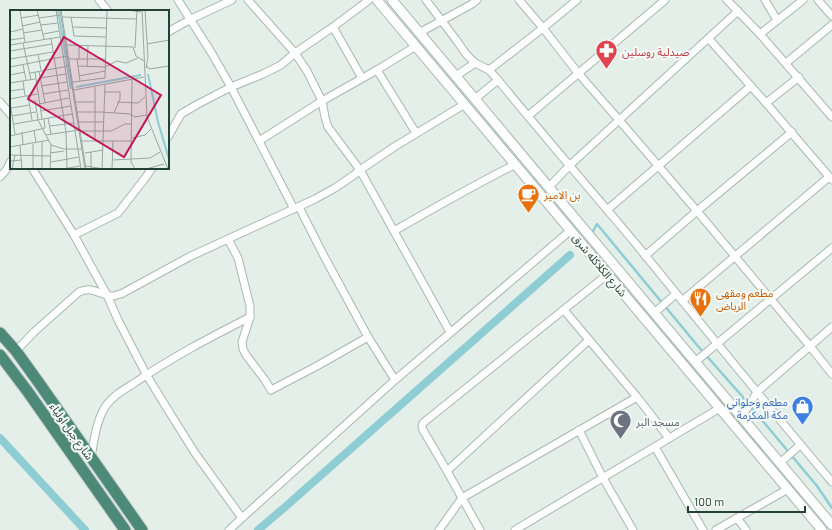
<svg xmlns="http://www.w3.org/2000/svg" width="832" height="530" viewBox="0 0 832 530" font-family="Barlow,'Noto Sans Arabic',sans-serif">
<rect width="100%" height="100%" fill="#e5efea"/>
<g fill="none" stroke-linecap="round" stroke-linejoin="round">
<polyline stroke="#8ecdd3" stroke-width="2.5" points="592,233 597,224 697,345 741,395 817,486 832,508"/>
<g stroke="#8ecdd3" stroke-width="8">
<polyline points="0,438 85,530"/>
<polyline points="258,530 285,507 570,255"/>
</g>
<defs>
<g id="minor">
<polyline points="99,0 108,11"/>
<polyline points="178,0 211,52 231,87 294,209"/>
<polyline points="248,0 295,53 307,71 322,101 325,117 328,127 360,170 450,332"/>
<path d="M426 0 457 41 466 54 475 63 489 70 498 80C543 135 590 189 636 244 701 324 766 404 832 482"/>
<polyline points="519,0 543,28 578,73 619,120 697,211 809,345 832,374"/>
<polyline points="727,0 760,34 832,117"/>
<polyline points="765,0 777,20"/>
<polyline points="818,0 832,16"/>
<polyline points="333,27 362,78"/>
<polyline points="168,32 191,19 232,0"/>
<polyline points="419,33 472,4 477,0"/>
<polyline points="760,34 803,0"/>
<polyline points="709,39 766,103 832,180"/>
<polyline points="786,63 832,25"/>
<polyline points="377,70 416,133"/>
<polyline points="489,70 543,28 577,0"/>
<polyline points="456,76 475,63"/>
<polyline points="475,99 498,80"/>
<polyline points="0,102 11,115"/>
<polyline points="766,103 799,77"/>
<polyline points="528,116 665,0"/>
<polyline points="168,137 181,114 198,104 231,87 263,74 281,65 295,53 333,27 369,0"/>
<polyline points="259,141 322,101 377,70 416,46"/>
<polyline points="32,168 74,235 107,295 118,320 146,374 168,410 195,453 242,518"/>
<polyline points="0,177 7,169 11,161"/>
<polyline points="549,187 569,166 738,11"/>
<polyline points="299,207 325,258 368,337 395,380"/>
<polyline points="607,210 751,86"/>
<path d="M394 231C434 208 474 185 516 164"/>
<polyline points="74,235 118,213 146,177 152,168"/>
<polyline points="228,239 238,258 250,306 250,317 242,342 243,349 246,355 265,380 271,390 317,366 368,337"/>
<polyline points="645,256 697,211 792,132"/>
<polyline points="682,301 829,177"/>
<polyline points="564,310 637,397 669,438"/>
<polyline points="654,313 676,294"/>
<path d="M16 351 34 332 79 292C94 285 101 297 114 296 117 295 119 294 121 294L189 257 315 199 335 188 354 175 360 170 394 147 465 104"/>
<polyline points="695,362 832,248"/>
<polyline points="742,417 757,392 832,327"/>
<polyline points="579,430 603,478 633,530"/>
<polyline points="655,447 703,530"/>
<path d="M91 457C94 441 96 422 105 407 112 396 125 389 136 382 172 357 211 337 250 317"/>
<polyline points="780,463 800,445"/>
<polyline points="447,471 589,340"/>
<polyline points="737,518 746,530"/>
<polyline points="229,530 242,518 395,380 571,230"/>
<polyline points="439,530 462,498 637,397"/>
<polyline points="480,530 447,471 423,430 422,426 423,423 608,274"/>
<polyline points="515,530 720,408"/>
<polyline points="716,530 788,489"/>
</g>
<g id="tertiary">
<polyline points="377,0 822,530"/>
<polyline points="392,0 832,525"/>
</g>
<g id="trunk">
<polyline points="0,333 16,351 39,383 142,530"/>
<polyline points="0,355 28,392 125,530"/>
</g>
</defs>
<use href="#minor" stroke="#a7b7b1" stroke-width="9"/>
<use href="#tertiary" stroke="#a7b7b1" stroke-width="11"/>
<use href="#trunk" stroke="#c2cac7" stroke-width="13"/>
<use href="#minor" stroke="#fff" stroke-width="7"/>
<use href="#tertiary" stroke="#fff" stroke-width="9"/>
<use href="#trunk" stroke="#4c8977" stroke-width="11"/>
</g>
<defs>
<symbol id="pharmacy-pin" viewBox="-11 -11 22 30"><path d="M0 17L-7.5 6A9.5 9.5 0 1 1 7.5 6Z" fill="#e0444e" stroke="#f6fbf8"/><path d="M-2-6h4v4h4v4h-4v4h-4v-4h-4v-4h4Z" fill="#fff"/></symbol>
<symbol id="cafe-pin" viewBox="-11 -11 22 30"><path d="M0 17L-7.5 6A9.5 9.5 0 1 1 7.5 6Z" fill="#e8710a" stroke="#f6fbf8"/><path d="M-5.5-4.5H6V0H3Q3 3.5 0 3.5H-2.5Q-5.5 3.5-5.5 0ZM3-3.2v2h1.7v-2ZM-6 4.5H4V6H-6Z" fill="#fff"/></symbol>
<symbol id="restaurant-pin" viewBox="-11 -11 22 30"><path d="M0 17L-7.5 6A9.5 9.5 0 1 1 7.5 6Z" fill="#e8710a" stroke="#f6fbf8"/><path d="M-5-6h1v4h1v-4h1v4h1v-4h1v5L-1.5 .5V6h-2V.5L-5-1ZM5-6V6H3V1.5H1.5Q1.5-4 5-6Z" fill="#fff"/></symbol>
<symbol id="shop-pin" viewBox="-11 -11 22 30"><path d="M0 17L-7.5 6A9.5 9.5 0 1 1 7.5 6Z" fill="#3f7fe0" stroke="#f6fbf8"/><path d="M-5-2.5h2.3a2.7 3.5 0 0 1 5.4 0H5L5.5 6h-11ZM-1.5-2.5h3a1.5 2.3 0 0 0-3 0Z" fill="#fff"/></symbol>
<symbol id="mosque-pin" viewBox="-11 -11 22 30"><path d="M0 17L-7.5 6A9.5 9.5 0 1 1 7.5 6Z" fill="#6b7280" stroke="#f6fbf8"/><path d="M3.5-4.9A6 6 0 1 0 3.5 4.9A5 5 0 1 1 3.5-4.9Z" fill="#fff"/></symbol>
</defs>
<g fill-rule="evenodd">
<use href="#pharmacy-pin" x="594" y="38" width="25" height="34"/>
<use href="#cafe-pin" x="516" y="182" width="25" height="34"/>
<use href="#restaurant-pin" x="688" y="286" width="25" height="34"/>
<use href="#shop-pin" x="790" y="394" width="25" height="34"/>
<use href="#mosque-pin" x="608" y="408" width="25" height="34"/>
</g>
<g text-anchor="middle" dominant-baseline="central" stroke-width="4" stroke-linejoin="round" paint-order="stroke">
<g font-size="11" fill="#be3a42" stroke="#f6fbf8" text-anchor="start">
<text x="622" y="51">صيدلية روسلين</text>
</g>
<g font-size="11" fill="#c56008" stroke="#f6fbf8" text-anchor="start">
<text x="544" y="194">بن الامير</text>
<text x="716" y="292">مطعم ومقهى<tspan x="716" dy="13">الرباض</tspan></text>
</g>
<g font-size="11" fill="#244137" stroke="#f6fbf8">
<text transform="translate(600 265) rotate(50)">شارع الكلاكله شرق</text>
<text transform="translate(72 431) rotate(55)">شارع جبل اولياء</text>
</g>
<g font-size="11" fill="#366cbe" stroke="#f6fbf8" text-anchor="end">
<text x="788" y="401">مطعم وحلواني<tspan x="788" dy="13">مكة المكرمة</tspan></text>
</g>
<g font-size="11" fill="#5b616d" stroke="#f6fbf8" text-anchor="start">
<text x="636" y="421">مسجد البر</text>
</g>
</g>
<g transform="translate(10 10)">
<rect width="159" height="159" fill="#e5efea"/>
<path fill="none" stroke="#8ecdd3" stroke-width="2" d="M48 0 61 79M138 64 148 112 159 149M66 77 131 65"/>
<path fill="none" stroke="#98a9a2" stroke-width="1" d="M10 0 15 32M27 0 34 29M46 0 71 159M50 0 75 159M51 0 76 159M118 0 131 2M132 0 137 107 158 159M135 0 138 47 136 58M52 7 127 9M61 7 64 26 96 27M11 8 29 5M29 8 50 5M31 15 48 13M12 16 30 12M63 17 97 18M0 22 13 19M13 23 32 20M33 24 49 21M41 28 56 122 57 159M0 30 14 28M13 33 21 70M137 34 159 30M0 35 50 27M57 35 123 37 126 46 134 51M125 38 127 0M0 41 42 34M28 44 31 60M0 49 43 42M59 49H95M67 49 70 71M69 49V35M13 55 16 70M68 56 95 57 107 51 116 53 128 48M77 56 78 36M137 56 139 59 159 56M0 57 57 46M29 61 35 93M25 62 32 109M20 63 59 56M0 65 15 62M69 66 95 61M30 68 56 64M122 70 121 152 125 159M13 71 15 86M63 72 95 68 97 0M0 73 25 69M31 76 57 72M85 77V130M64 80 134 67M0 81 14 79M95 82H110V89L104 103M33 84 58 80M18 86 22 110M0 89 27 84M25 90 28 110 41 135 54 139H72M0 92 5 124M66 92H84M107 92 128 93 135 87M29 94 59 88M1 98 20 95M31 101 61 96M67 102H91L120 104 125 107 137 105M94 102 95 75M2 106 26 102M38 108 41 124M69 112H94M4 114 62 104M40 116 64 113M24 120 26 133M70 121H101L115 114H122M12 122 13 135M36 125 69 120M0 126 35 118 34 109M122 128 135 125 141 119M72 131H121M10 136 12 159M0 137 39 130M81 142V158M40 143 54 141M75 143 93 140M0 145 40 146M103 150 140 148 150 142M0 151 12 150M41 152 69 147M76 156 94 159M2 159 5 145M23 159V134M32 159V131M40 159 41 135M52 159 70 156M92 159 94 102M102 159 103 131M136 159 154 154"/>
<path fill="#c2185b" fill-opacity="0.15" stroke="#c2185b" stroke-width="2" d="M54 27 151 85 114 147 18 89Z"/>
<rect width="159" height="159" fill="none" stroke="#244137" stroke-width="2"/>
</g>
<path d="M688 506v6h117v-6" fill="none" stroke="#244137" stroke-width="2"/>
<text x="694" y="506" font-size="12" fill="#244137" stroke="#f6fbf8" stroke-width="3" paint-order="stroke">100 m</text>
</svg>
